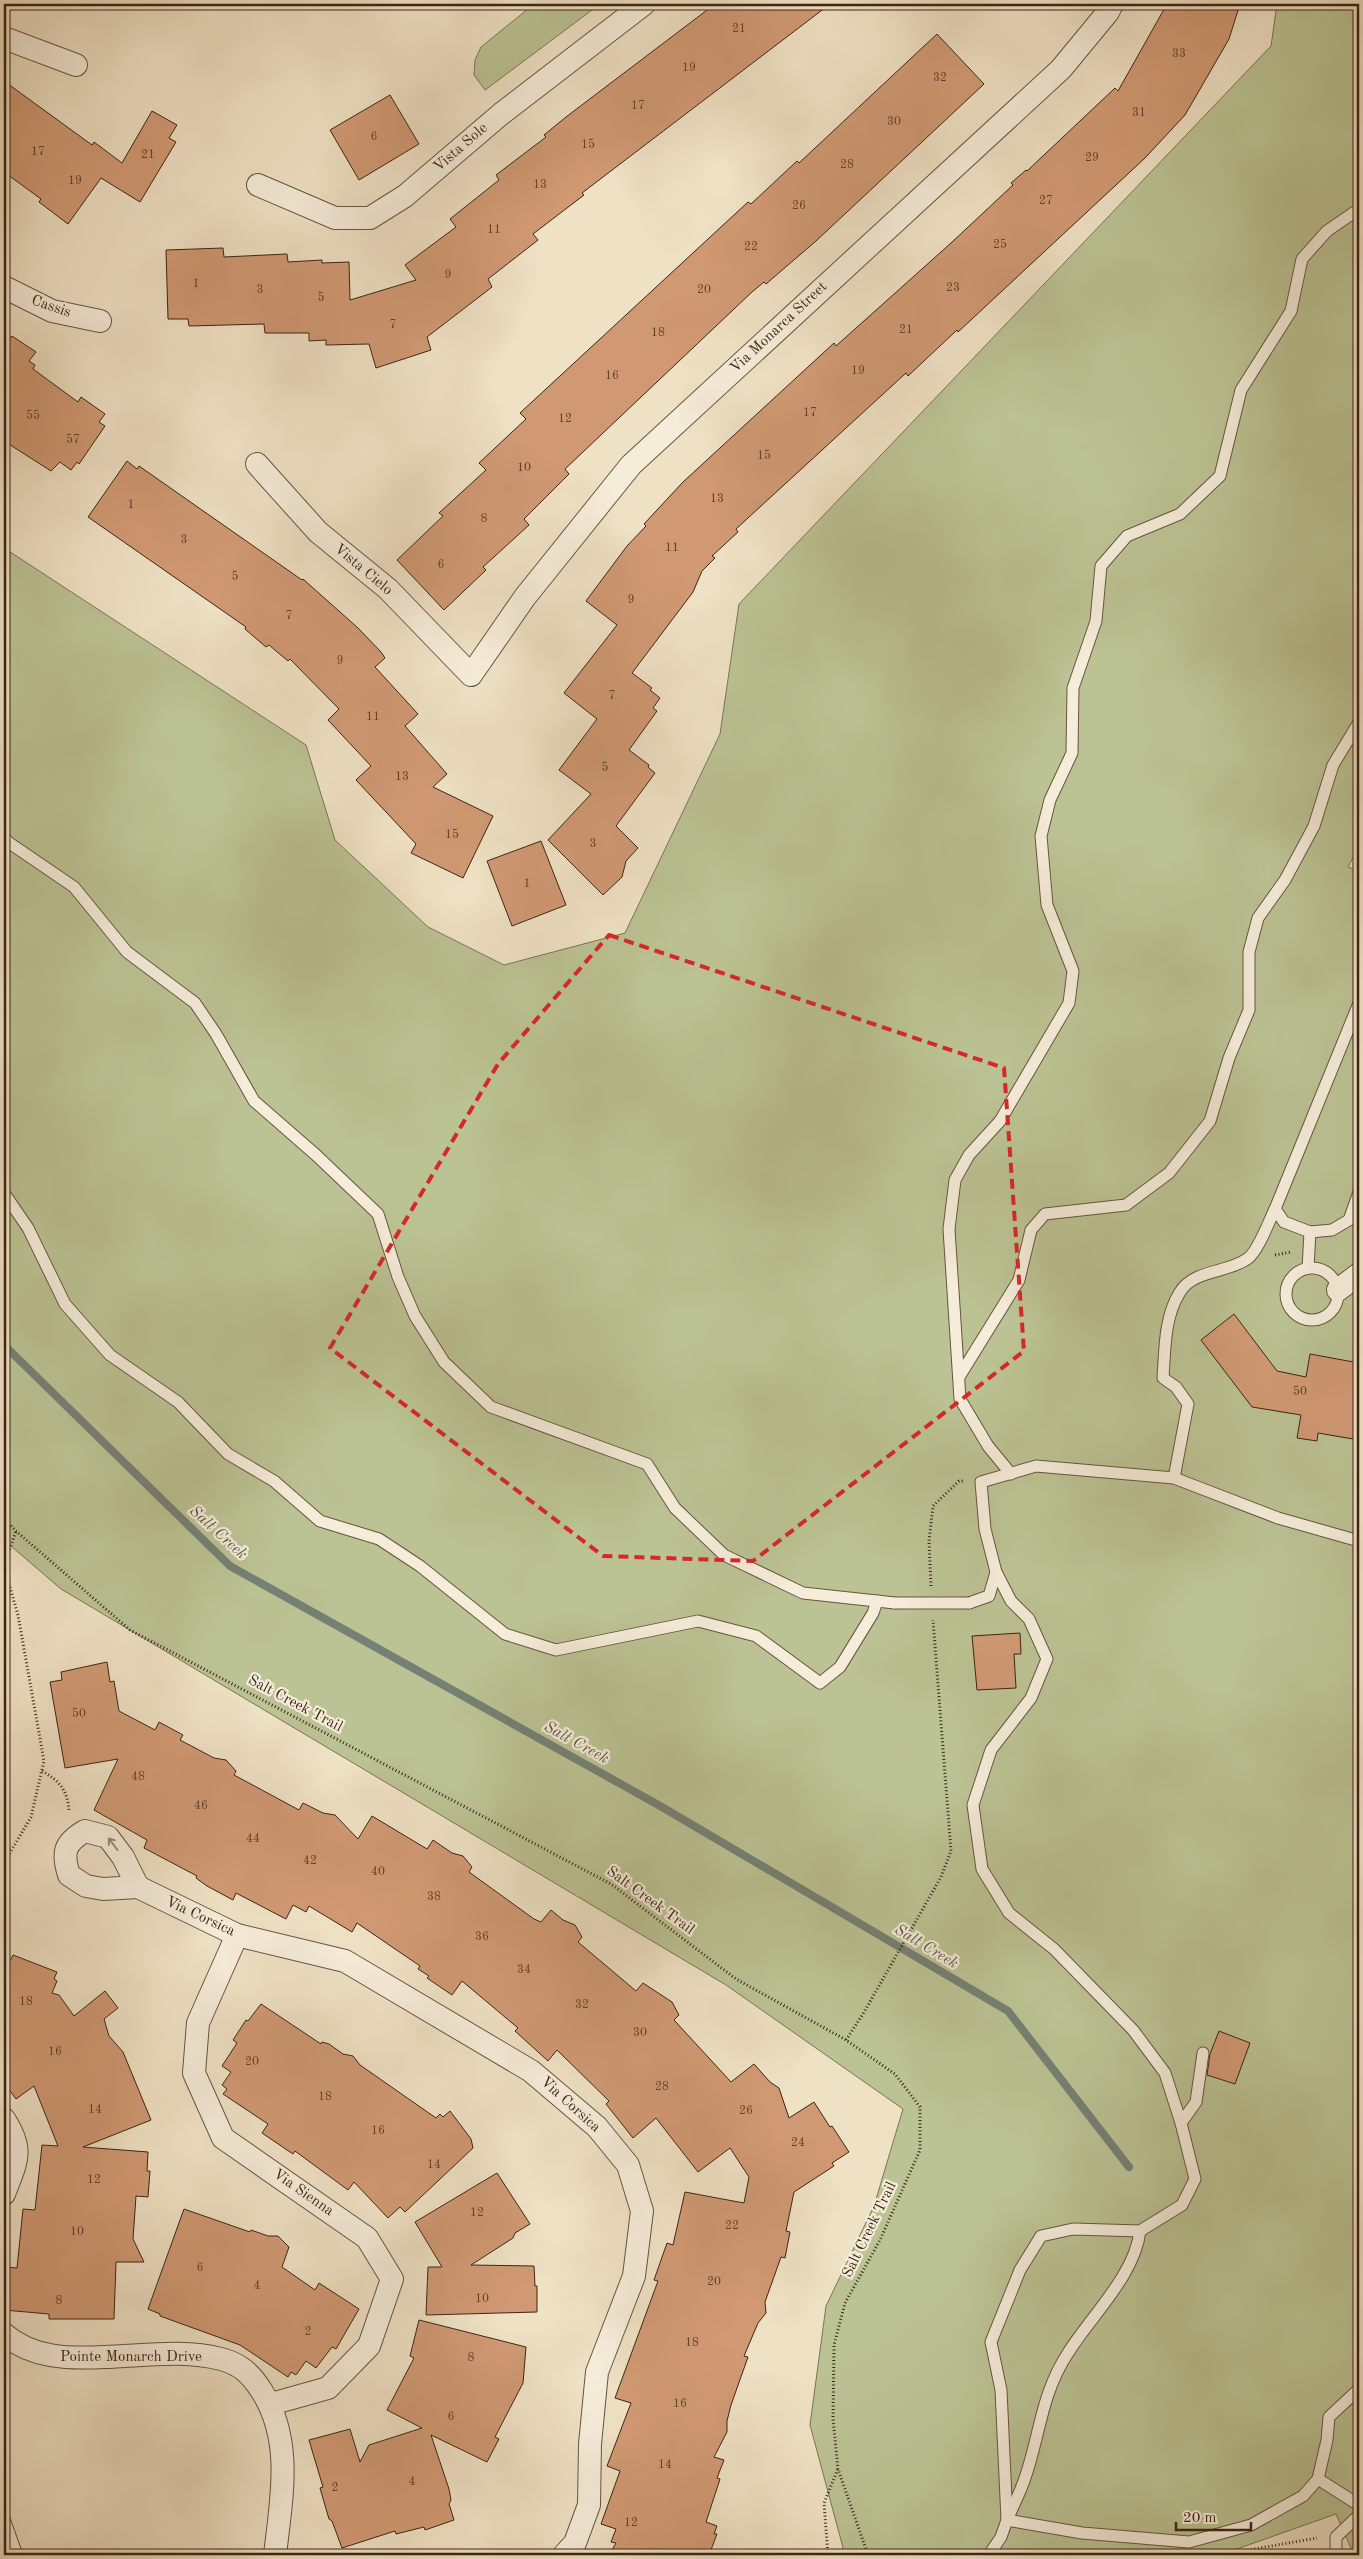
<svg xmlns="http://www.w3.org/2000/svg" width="1363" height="2559" viewBox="0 0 1363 2559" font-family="'Old Standard TT',serif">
<rect width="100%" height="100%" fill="#efe1c4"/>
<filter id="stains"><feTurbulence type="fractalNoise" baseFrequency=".004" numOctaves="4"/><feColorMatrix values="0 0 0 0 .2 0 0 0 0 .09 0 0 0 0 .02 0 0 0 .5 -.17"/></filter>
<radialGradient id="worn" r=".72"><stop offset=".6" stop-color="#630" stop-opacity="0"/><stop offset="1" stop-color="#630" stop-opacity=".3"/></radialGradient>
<g fill="#bbc293" stroke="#7c7454">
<polygon points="534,4 600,4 485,90 474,75 475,60 481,47"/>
<polygon points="1277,4 1359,4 1359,846 1348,867 1359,871 1359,2555 1354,2555 1336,2514 1220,2555 845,2555 810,2425 826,2306 874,2206 903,2109 726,1985 61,1589 4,1540 4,548 306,745 335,840 428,927 504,965 625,933 720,734 739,604 1271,46"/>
</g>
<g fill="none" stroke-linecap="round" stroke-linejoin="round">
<polyline stroke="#748174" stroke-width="8" points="4,1345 230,1566 662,1807 1008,2011 1129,2167"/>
</g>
<g fill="#d09973" stroke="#3c2514">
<polygon points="715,4 830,4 582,193 584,195 533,234 538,240 488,279 492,287 427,337 431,350 376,368 369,344 326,345 326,340 309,341 309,333 265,333 264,324 189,326 188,319 168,319 166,250 223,248 224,257 287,254 288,262 322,260 322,263 349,262 350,300 416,280 405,265 456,227 450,219 499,180 496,175 546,137 544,135 566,117"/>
<polygon points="1167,4 1240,4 1229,39 1185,115 1145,158 958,332 957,330 908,376 906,373 736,529 738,532 712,556 715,558 702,571 693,592 632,673 652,688 650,690 660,698 653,708 657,711 629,750 649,765 648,767 655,773 616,826 638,848 626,861 622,877 603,895 548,840 591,794 559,770 597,719 564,693 617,625 586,601 627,546 646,526 644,524 683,482 834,343 836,346 951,243 1013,185 1011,183 1026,170 1027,171 1115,88 1118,91"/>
<polygon points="937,34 984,84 816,241 766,284 764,282 752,292 565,469 569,474 524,519 529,525 483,567 486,570 444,610 397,560 443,516 439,513 486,470 479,463 526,419 520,413 748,202 751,204 797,161 799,163"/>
<polygon points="4,81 92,145 94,142 122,163 152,111 177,125 169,138 176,142 140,202 101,178 68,224 39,202 41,199 4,172"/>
<polygon points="390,95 419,144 359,180 330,130"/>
<polygon points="12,336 36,352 29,361 35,365 33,369 78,402 81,397 105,414 99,422 105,426 79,464 77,462 71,470 60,462 51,471 4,441 4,347"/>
<polygon points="127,461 137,469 139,466 302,580 303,579 358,628 381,652 385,658 375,667 418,714 405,726 447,774 433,787 493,816 463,878 411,853 416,844 356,780 371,766 328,720 339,709 290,659 288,661 269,645 266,647 245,629 246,627 88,517"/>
<polygon points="541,841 566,905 512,926 487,861"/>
<polygon points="1234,1314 1277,1371 1306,1377 1310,1354 1359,1363 1359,1440 1318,1433 1317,1441 1297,1438 1301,1415 1252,1407 1201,1340"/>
<polygon points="1020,1633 1021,1654 1014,1654 1016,1688 977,1690 972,1636"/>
<polygon points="107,1662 110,1682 114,1681 119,1711 155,1730 159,1722 183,1735 180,1740 214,1758 226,1760 236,1771 234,1775 299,1810 303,1803 323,1813 335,1815 358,1839 372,1816 427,1849 433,1840 452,1853 463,1856 472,1867 469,1872 534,1919 541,1922 551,1910 563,1920 575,1925 582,1937 578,1942 636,1991 643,1983 672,2002 679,2015 674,2020 731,2082 754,2064 770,2082 779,2088 789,2118 814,2102 830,2127 832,2126 849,2152 832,2163 834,2166 794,2192 786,2231 790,2232 785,2258 781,2257 765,2302 766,2313 758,2323 744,2356 748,2357 731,2405 727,2421 727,2432 714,2457 724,2460 717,2478 720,2479 706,2522 717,2526 714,2534 717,2534 709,2555 609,2555 616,2543 611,2542 616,2529 601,2524 620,2471 607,2466 631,2403 615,2398 658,2281 654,2280 667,2243 673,2245 685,2192 744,2203 749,2177 730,2148 698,2172 656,2118 633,2138 606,2104 609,2101 557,2050 548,2061 515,2031 518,2028 462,1981 452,1995 427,1978 429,1976 418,1969 420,1966 357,1923 352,1932 309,1906 306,1912 293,1905 286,1919 236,1893 233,1900 207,1886 196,1878 197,1876 144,1848 147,1840 94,1810 118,1759 65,1768 50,1682 62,1680 61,1672"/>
<polygon points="13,1955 57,1972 54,1979 57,1981 52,1993 59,1995 74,2016 105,1991 118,2008 104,2019 109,2036 123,2052 151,2120 83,2147 148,2152 147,2171 150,2171 148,2197 136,2196 133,2239 144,2262 116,2262 114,2319 49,2319 49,2314 4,2310 6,2267 17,2268 23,2209 35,2210 42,2145 58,2146 34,2086 16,2099 4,2083 4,1959 10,1961"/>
<polygon points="261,2004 321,2044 322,2042 329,2044 343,2054 353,2056 360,2065 436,2118 440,2114 443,2117 450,2111 471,2139 473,2148 405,2212 400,2207 388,2218 354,2182 348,2190 295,2151 293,2154 262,2133 268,2124 223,2094 227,2089 222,2085 231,2072 222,2066 237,2043 233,2040 246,2020 248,2021"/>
<polygon points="1219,2031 1250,2043 1235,2084 1207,2075 1210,2054"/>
<polygon points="497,2173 530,2224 515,2233 513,2238 471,2265 534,2266 535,2286 537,2286 537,2312 426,2315 428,2267 442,2267 415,2222"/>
<polygon points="184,2209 250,2232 251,2230 268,2236 278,2236 289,2247 282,2267 315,2290 319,2283 359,2309 336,2349 332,2347 316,2368 306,2361 296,2375 291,2372 288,2377 240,2345 160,2316 160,2314 148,2309"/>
<polygon points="419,2320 526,2347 523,2383 495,2437 499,2439 487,2462 431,2435 449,2489 451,2500 449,2504 454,2520 425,2530 424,2527 396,2534 395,2531 342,2548 332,2521 329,2519 320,2488 323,2487 309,2440 350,2429 360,2462 369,2445 422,2428 387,2410 414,2358 410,2356"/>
</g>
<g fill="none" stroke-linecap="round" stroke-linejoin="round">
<defs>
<g id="lane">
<polyline points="4,837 8,842 74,887 127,952 195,1003 216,1034 254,1101 316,1155 378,1214 398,1277 415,1316 444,1362 491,1407 647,1464 675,1508 724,1555 803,1593 895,1603"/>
<polyline points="1359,1003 1275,1209 1284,1222 1310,1232 1332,1230 1349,1220 1359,1192"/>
<polyline points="4,1193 28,1228 65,1304 110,1355 178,1402 228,1454 274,1481 320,1521 379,1539 420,1566 505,1634 556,1650 698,1621 756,1636 820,1683 840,1667 873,1613 877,1601"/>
<circle cx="1312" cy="1294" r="26"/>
<polyline points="1308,1268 1310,1232"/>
<polyline points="959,1377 1019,1280 1031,1230 1045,1214 1126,1205 1169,1173 1210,1121 1229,1058 1249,1010 1249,952 1258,918 1285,880 1314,826 1333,765 1359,722"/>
<polyline points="1011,1474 988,1446 960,1399 949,1229 955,1180 969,1155 1000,1121 1069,1003 1073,971 1047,905 1041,836 1050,800 1072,753 1073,688 1096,621 1101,566 1127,536 1180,514 1220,476 1241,390 1291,311 1302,259 1327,231 1359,209"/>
<path d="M1174 1478 1188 1404 1176 1387 1163 1378C1165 1350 1164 1317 1180 1292 1193 1270 1227 1273 1247 1259 1258 1252 1269 1221 1275 1209"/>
<polyline points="969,1603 989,1596 996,1572 985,1529 981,1482 1036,1466 1174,1478 1278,1518 1359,1541"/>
<polyline points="1181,2123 1196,2102 1203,2053"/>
<path d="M1140 2231C1135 2275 1091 2316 1068 2353 1041 2394 1040 2435 1025 2478 1020 2493 1013 2506 1007 2520L1082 2533 1189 2542 1251 2525 1303 2496 1318 2479 1327 2440 1329 2417 1359 2389"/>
<polyline points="1318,2479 1359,2505"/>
<polyline points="4,2519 17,2555"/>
<polyline points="989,2555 1001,2537 1007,2520 1001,2390 991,2342 1020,2270 1041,2236 1073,2229 1140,2231 1182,2205 1195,2179 1181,2123 1165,2073 1133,2030 1054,1949 1009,1913 982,1869 973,1805 991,1750 1031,1698 1047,1659 1029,1619 1011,1601 996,1572"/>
<polyline points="1336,2555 1336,2537 1359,2515"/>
</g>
<g id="street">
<polyline points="4,38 76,65"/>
<polyline points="258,185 335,218 370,218 405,196 501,114 644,4"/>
<polyline points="4,287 52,311 100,321"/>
<polyline points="257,464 318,532 388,589 471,675 525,597 631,465 1061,69 1108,12 1112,4"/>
<polyline points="1338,1290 1359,1274"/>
<path d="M138 1887 123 1857 108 1837 85 1831C64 1843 62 1853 69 1875L86 1886 103 1889 138 1887 237 1935 345 1961 531 2071 597 2127 628 2165 642 2211 634 2276 597 2372 590 2444 589 2505 575 2543 564 2555"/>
<polyline points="237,1935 198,2023 194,2073 223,2138 367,2238 392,2279 369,2346 328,2388 271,2404"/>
<path d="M4 2119C25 2151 16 2162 4 2194"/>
<path d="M4 2334C32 2358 68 2359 104 2357 142 2356 183 2349 221 2359 240 2364 251 2374 261 2390 294 2440 281 2500 275 2555"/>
</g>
</defs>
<use href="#lane" stroke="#695440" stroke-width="13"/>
<use href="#street" stroke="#695440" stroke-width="24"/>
<g stroke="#3c2514" stroke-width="3" stroke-dasharray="1 2.5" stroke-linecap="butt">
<polyline points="1275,1255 1291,1252"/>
<polyline points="4,1518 16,1531 130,1630 611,1884 736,1979 846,2040 895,2074 920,2107 920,2150 880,2240 845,2303 834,2345 833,2419 838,2469 868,2555"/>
<polyline points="4,1566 16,1531"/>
<polyline points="4,1567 18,1615 44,1761 31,1817 4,1863"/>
<polyline points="931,1586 929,1541 933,1506 959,1481 963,1481"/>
<path d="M42 1771C60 1781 68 1791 69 1812"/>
<polyline points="846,2040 863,2014 941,1877 951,1851 933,1620"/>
<polyline points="828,2555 824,2503 838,2469"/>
<polyline points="1220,2555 1317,2538"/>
</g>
<use href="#lane" stroke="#f5ecd9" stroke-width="11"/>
<use href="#street" stroke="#f5ecd9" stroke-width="22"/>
<defs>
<polyline id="lane-bridge" points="895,1603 969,1603"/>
</defs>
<use href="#lane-bridge" stroke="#695440" stroke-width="13" stroke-linecap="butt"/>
<use href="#lane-bridge" stroke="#f5ecd9" stroke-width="11"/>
</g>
<defs><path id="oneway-shaft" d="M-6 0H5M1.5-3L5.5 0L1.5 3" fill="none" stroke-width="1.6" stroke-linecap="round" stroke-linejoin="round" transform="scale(1.25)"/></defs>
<use stroke="#988876" href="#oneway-shaft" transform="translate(113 1844) rotate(-127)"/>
<path fill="none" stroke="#d62828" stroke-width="4" stroke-dasharray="10 6" stroke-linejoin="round" d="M609 935 1004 1068 1024 1351 753 1561 603 1556 330 1348 498 1064Z"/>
<g text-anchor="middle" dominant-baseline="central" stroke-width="4.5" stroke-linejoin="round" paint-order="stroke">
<g font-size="12" fill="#61422c">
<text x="739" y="29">21</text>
<text x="1179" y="54">33</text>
<text x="689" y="68">19</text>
<text x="940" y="78">32</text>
<text x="638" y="106">17</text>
<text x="1139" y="113">31</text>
<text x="894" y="122">30</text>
<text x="374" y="137">6</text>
<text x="588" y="145">15</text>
<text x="38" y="152">17</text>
<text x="148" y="155">21</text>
<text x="1092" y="158">29</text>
<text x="847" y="165">28</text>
<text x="75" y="181">19</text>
<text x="540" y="185">13</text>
<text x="1046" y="201">27</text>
<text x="799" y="206">26</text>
<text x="494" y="230">11</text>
<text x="1000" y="245">25</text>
<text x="751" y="247">22</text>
<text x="448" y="275">9</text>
<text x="196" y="284">1</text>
<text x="953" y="288">23</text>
<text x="260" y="290">3</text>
<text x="704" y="290">20</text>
<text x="321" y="298">5</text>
<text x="393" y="325">7</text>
<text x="906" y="330">21</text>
<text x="658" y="333">18</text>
<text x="858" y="371">19</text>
<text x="612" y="376">16</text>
<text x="810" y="413">17</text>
<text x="33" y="416">55</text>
<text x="565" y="419">12</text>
<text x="73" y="440">57</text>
<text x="764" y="456">15</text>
<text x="524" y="468">10</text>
<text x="717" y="499">13</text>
<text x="131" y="505">1</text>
<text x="484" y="519">8</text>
<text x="184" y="540">3</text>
<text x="672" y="548">11</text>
<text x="441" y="565">6</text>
<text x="235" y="577">5</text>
<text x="631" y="600">9</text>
<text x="289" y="616">7</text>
<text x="340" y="661">9</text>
<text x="612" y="696">7</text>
<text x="373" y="717">11</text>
<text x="605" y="768">5</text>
<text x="402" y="777">13</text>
<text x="452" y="835">15</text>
<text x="593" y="844">3</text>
<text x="527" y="884">1</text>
<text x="1300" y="1392">50</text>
<text x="79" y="1714">50</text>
<text x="138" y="1777">48</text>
<text x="201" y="1806">46</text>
<text x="253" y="1839">44</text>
<text x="310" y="1861">42</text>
<text x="378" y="1872">40</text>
<text x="434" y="1897">38</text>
<text x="482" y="1937">36</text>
<text x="524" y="1970">34</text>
<text x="26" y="2002">18</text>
<text x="582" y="2005">32</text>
<text x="640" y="2033">30</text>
<text x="55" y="2052">16</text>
<text x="252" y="2062">20</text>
<text x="662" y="2087">28</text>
<text x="325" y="2097">18</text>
<text x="95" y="2110">14</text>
<text x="746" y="2111">26</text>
<text x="378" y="2131">16</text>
<text x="798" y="2143">24</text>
<text x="434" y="2165">14</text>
<text x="94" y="2180">12</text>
<text x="477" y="2213">12</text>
<text x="732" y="2226">22</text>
<text x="77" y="2232">10</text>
<text x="200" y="2268">6</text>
<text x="714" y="2282">20</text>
<text x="257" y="2286">4</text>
<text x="482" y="2299">10</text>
<text x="59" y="2301">8</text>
<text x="308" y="2332">2</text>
<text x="692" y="2343">18</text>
<text x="471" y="2358">8</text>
<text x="680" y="2404">16</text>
<text x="451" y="2417">6</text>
<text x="665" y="2465">14</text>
<text x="412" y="2482">4</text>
<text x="335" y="2488">2</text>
<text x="631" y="2523">12</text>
</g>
<g font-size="15" fill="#3c2514" stroke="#f5ecd9">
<text transform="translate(461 148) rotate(-41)">Vista Sole</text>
<text transform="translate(51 307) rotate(19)">Cassis</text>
<text transform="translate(779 328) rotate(-43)">Via Monarca Street</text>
<text transform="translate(363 570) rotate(40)">Vista Cielo</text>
<text transform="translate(295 1704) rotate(28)">Salt Creek Trail</text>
<text transform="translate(650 1901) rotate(36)">Salt Creek Trail</text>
<text transform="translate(200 1917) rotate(25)">Via Corsica</text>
<text transform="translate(570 2105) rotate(42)">Via Corsica</text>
<text transform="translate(303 2193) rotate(35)">Via Sienna</text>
<text transform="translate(870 2230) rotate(-64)">Salt Creek Trail</text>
<text x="131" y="2357">Pointe Monarch Drive</text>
</g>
<g font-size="16" font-style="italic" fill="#585344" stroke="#f5ecd9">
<text transform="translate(218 1533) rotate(42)">Salt Creek</text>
<text transform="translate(576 1743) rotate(29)">Salt Creek</text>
<text transform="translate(926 1947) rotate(31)">Salt Creek</text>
</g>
</g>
<rect width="1363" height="2559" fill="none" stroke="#efe1c4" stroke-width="20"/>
<rect x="5" y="5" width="1353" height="2549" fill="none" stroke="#3c2514" stroke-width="2.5"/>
<rect x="10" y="10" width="1343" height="2539" fill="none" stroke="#3c2514"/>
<path d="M1176 2522v8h75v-8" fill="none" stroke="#3c2514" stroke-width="2.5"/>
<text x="1183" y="2522" font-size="15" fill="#3c2514" stroke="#f5ecd9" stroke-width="4" paint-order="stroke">20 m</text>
<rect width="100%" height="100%" filter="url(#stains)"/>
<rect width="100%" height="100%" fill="url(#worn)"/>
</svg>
